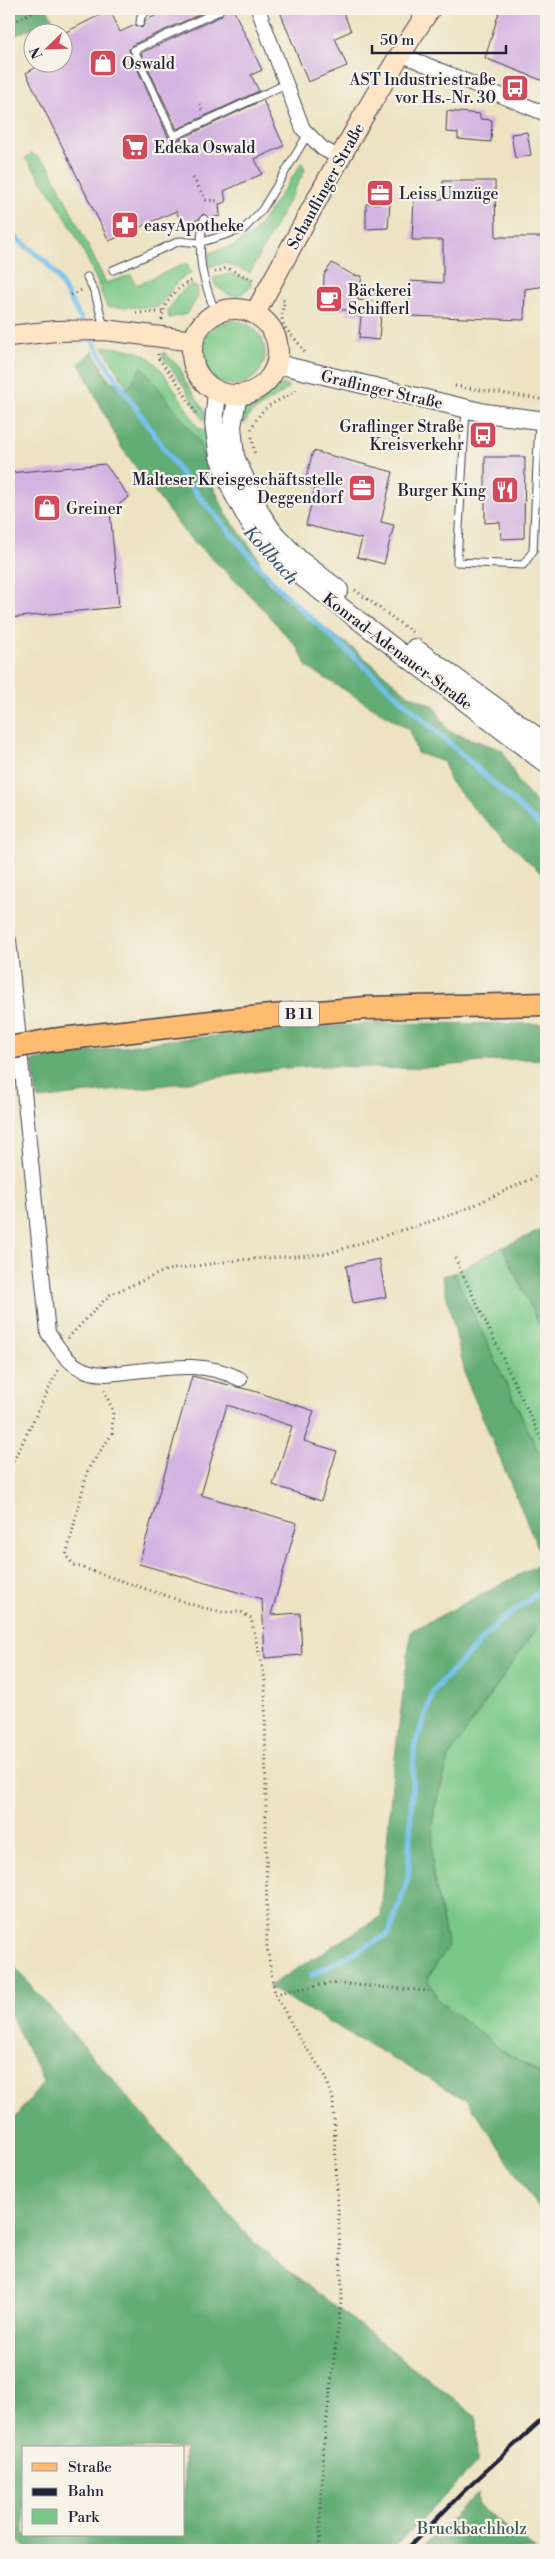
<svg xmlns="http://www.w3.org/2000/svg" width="555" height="2559" font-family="'Libre Bodoni',serif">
<rect width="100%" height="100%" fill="#f7f3e8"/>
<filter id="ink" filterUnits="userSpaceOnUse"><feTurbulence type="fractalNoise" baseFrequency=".02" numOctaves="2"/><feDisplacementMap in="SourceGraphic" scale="10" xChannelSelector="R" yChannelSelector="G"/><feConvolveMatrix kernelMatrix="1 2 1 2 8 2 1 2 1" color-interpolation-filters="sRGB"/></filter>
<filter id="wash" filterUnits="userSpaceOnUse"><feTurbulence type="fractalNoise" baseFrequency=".0096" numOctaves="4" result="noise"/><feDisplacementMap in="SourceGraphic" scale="20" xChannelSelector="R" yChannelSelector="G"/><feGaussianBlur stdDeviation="1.12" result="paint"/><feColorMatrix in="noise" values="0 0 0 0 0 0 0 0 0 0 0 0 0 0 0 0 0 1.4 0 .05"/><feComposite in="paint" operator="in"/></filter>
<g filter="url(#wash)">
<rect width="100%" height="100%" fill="#ede3c3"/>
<!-- green -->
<path fill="#79c888" stroke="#4e7562" d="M32,153L49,166L106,283L131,275L136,285L187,263L191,273L180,279L158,307H107C88,255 61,202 25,158Z
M302,163L305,170L250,273L225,263L209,267V253L233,246L254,233Z
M230,274L250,280L251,286L239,296L230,295L216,287L213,278Z
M189,285L197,287L198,297L187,314L169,318L168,310L178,295Z
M201 353a32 32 0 1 1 64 0a32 32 0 1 1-64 0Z
M103,347C116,347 133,349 145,355C161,362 188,412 198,428L205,430L216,476L212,484L198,440L142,367L128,389Z
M164,352L180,368L184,380L205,411L206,419L203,420L184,386L162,356Z
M283,384L289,388L250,414L244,424L239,422L246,407Z
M503,1247L546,1339V1468L454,1273Z
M546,1613V2077L497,2047L437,1999L428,1977L448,1947L432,1869L434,1810L450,1755Z"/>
<!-- forest -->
<path fill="#62ac74" stroke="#426758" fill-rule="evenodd" d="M9,9H48L52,19L9,38Z
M93,351L109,380L128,389L142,366L198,440L212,484L227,515L257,556L266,581L296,609L354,649L409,695L434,706L448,731L502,750L518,782L546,814V878L474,809L449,780L444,762L417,753L410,730L307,667L298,648L246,591L184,532L121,447L79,363Z
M375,1023L546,1024V1060C503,1056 458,1067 414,1068C383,1070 351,1065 320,1066C268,1067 217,1079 166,1085C123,1091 80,1092 38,1100L32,1061L169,1040Z
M546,1228V1339L503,1247Z
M454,1273L546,1468V1613L450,1755L434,1810L432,1869L448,1947L428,1977L437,1999L497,2047L546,2077V2219L468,2101L268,1987L381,1916L393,1772L411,1631L544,1562L467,1381L442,1276Z
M9,1960L255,2244L476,2416L477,2463L392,2550H28L9,2532V2126L44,2082L9,2012ZM24,2448H184V2535H24Z
M478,2493V2506L536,2550H419Z"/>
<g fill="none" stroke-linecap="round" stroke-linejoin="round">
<!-- stream -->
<path stroke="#72bfec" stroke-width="5.5" d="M9,232L46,262L57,276L85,326
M89,334L109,369L187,482L278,588L546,831
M312,1975L389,1934L408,1878L414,1749L434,1690L496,1625L546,1587"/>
</g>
<g id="blocks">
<!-- building -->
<path fill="#d3b3e1" d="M171,9H211L132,45L129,50L169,139L176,141L263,100L284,146L255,159L262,174L224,191L226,202L219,204L220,216L209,218L203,214L198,220L182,224L176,211L109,241L26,73L46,62H62V34L110,10L120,32L135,25L142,28L146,20Z
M224,9H233L262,70L251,75L259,91L177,129L141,53L221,16Z
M279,9H342L351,31L335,38L347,66L308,82Z
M500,9H546V82L485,58Z
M447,111L480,114V119L492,120L491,142L458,139V133L446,132Z
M527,132L531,155L515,158L511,134Z
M443,181H495L496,237H546V286L525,289L524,320L409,316L410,281L443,283V240H412L414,199H443Z
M390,203L388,228L366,229V204Z
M332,263L353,275L362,276L358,300L382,302L379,340L359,338L361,315L347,314V310L323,309L324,275Z
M313,451L393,472L381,522L394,525L384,564L357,557L362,539L306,525L316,485L305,482Z
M485,457H525L524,538L501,539L500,522L485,523Z
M105,464L129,497L110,511L119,607L9,618V473Z
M379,1259L386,1297L353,1303L346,1266Z
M192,1376L254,1391L314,1411L304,1441L337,1451L321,1501L273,1485L292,1426L227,1405L201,1495L297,1523L271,1615L300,1613L302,1655L265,1658L262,1599L139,1564Z"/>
</g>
</g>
<g filter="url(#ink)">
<use href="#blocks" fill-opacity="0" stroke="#403f4f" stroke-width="1"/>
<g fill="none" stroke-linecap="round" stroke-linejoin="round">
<!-- service casing -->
<g stroke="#403f4f" stroke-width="9">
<path id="service" d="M219,11L134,50L174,136L286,84
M140,23L141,16L149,9
M204,219C196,259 202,277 216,314
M113,270L180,241L199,243L244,229L262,210L308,134
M87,277L95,293L104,327
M466,409L457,562L523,565L533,551L539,421"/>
</g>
<!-- minor casing -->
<g stroke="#403f4f" stroke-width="16">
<path id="minor" d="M258,9L303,129L323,149L339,157
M400,54L546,114
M9,940L48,1333C58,1347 66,1362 82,1369C97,1376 111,1374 127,1372C167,1368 203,1360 240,1379"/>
</g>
<!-- tertiary casing -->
<g stroke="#403f4f" stroke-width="20">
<path id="tertiary" d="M277,364L485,413L546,421
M217,391L214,424L219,457L233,493L253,529L285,564L546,764
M238,395L232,426L235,457L261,514L274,533L300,560L339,590
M415,648L546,743"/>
</g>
<!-- secondary casing -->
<g stroke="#403f4f" stroke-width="22">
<path id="secondary" d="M192 352a43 43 0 1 1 86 0a43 43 0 1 1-86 0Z
M255,313C312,211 364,106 430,9
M9,336L56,331L105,330L194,341"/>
</g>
<!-- primary casing -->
<g stroke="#403f4f" stroke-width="25">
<path id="primary" d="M52,1040L238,1019L366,1008L546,1004"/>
</g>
<!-- path -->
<path stroke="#403f4f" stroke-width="3" stroke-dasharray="1 4" stroke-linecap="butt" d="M9,25L37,9
M200,104L202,111
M193,178L206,200L220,201
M215,272L227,268L253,280
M71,295L82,290
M283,300L285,301C274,332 296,332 305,354
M136,313L162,312
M162,320C163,302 177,287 193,280
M158,354V358L180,386L197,416
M455,386L546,400
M251,429C255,422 259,414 265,409C274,400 292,397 297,387
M252,437L255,456
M355,590L412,632
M455,1258L546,1449
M68,1338L109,1295L167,1270L239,1260L326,1254L457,1213L546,1172
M104,1390L113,1411L112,1434L88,1469L66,1556L74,1565L200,1607L222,1612H241L251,1618L265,1679L267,1948L275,1994L300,2039L325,2075L333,2100L342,2293L324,2443L319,2550
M9,1470L58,1370
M275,1994L330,1983L429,1991"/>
<!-- service -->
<use href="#service" stroke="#fff" stroke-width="7"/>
<!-- minor -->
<use href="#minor" stroke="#fff" stroke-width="14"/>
<!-- tertiary -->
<use href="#tertiary" stroke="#fff" stroke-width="18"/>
<!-- secondary -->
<use href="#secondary" stroke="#ffe4c6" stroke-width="20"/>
<!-- primary -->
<use href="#primary" stroke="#febc70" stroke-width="22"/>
<!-- rail -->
<path stroke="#22223b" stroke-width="4" d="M406,2550L463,2492L546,2416"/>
<!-- primary-bridge casing -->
<g stroke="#403f4f" stroke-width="25" stroke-linecap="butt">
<path id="primary-bridge" d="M9,1048L52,1040"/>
</g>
<!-- primary-bridge -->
<use href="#primary-bridge" stroke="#febc70" stroke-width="22"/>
</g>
</g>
<!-- icons -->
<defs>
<g id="shop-square" transform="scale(1.4375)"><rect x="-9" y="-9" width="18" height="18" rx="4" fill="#d1495b" stroke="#f7f3e8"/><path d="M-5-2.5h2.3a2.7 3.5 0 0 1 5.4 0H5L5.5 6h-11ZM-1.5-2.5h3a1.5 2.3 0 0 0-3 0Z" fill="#fff"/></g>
<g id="bus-square" transform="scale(1.4375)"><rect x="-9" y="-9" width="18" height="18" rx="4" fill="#d1495b" stroke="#f7f3e8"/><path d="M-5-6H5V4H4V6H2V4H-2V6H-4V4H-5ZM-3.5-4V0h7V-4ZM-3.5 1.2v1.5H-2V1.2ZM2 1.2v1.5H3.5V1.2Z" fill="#fff"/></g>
<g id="supermarket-square" transform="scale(1.4375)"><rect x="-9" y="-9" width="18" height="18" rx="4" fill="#d1495b" stroke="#f7f3e8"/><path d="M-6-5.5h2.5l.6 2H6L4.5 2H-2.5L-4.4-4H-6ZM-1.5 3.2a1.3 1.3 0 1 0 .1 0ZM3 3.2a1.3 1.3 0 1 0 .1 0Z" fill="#fff"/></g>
<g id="office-square" transform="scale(1.4375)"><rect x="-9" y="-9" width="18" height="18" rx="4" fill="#d1495b" stroke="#f7f3e8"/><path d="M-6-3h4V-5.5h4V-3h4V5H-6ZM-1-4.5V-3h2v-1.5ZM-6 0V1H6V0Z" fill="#fff"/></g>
<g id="pharmacy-square" transform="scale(1.4375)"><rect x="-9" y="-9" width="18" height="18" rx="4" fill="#d1495b" stroke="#f7f3e8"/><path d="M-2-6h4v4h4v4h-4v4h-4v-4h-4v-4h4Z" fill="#fff"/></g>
<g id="cafe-square" transform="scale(1.4375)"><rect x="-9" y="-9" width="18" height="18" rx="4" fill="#d1495b" stroke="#f7f3e8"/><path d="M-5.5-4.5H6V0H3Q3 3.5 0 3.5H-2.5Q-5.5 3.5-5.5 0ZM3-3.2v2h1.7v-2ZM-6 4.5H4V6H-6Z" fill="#fff"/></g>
<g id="restaurant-square" transform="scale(1.4375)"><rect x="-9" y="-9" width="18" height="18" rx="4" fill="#d1495b" stroke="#f7f3e8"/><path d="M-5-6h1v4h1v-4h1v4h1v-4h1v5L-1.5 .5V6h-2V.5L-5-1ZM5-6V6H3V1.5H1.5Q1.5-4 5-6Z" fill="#fff"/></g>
</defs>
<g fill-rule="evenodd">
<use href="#shop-square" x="103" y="63"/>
<use href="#bus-square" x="515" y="88"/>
<use href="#supermarket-square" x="135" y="147"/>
<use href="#office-square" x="380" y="193"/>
<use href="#pharmacy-square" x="125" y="225"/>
<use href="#cafe-square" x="329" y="299"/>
<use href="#bus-square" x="483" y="435"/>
<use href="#office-square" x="362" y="488"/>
<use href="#restaurant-square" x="505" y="490"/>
<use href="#shop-square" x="47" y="508"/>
</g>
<g text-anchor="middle" stroke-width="4.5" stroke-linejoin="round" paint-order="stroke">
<!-- shield labels -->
<rect fill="#f7f3e8" stroke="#62616f" stroke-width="1" x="279" y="1001.5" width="40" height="25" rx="4"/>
<g font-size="15" font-weight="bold" fill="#22223b">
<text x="299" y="1019">B 11</text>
</g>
<!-- poi labels -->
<g font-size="16" fill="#22223b" stroke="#f7f3e8" text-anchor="start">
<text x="122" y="69">Oswald</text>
<text x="496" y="85" text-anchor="end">AST Industriestraße<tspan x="496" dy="18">vor Hs.-Nr. 30</tspan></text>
<text x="154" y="153">Edeka Oswald</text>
<text x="399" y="199">Leiss Umzüge</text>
<text x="144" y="231">easyApotheke</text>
<text x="348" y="296">Bäckerei<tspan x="348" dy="18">Schifferl</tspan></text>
<text x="464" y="432" text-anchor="end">Graflinger Straße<tspan x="464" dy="18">Kreisverkehr</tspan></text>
<text x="343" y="485" text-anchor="end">Malteser Kreisgeschäftsstelle<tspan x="343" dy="18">Deggendorf</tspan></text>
<text x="486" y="496" text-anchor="end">Burger King</text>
<text x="66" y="514">Greiner</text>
</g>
<!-- street labels -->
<g font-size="16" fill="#22223b" stroke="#f7f3e8">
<text transform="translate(325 186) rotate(-61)" y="6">Schauflinger Straße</text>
<text transform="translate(382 389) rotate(13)" y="6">Graflinger Straße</text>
<text transform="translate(398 651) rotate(37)" y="6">Konrad-Adenauer-Straße</text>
</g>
<!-- park labels -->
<g font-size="16" fill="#405c56" stroke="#f7f3e8">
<text x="472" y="2534">Bruckbachholz</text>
</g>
<!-- water labels -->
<g font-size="18" font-style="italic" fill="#3e5979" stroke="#f7f3e8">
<text transform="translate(271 555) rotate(48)" y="6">Kollbach</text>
</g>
</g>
<!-- margin -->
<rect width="555" height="2559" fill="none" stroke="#f7f3e8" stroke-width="30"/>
<!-- legend -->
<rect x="22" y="2446" width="162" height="90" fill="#f7f3e8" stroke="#a29fa3"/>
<rect x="32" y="2463" width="25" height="8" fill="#febc70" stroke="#a29fa3"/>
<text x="68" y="2472" font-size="15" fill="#22223b">Straße</text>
<rect x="32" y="2488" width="25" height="8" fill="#22223b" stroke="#a29fa3"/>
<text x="68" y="2496" font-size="15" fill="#22223b">Bahn</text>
<rect x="32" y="2509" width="25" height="15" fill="#79c888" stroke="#a29fa3"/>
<text x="68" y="2522" font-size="15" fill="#22223b">Park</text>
<!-- north arrow -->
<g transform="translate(48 48) rotate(247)"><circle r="24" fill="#f7f3e8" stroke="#a29fa3"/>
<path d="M0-4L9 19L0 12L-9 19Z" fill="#d1495b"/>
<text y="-8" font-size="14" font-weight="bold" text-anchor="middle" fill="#22223b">N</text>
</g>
<!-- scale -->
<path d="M372 45v8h134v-8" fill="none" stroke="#22223b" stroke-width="2.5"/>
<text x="380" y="45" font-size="15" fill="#22223b" stroke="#f7f3e8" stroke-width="4" paint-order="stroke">50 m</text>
</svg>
